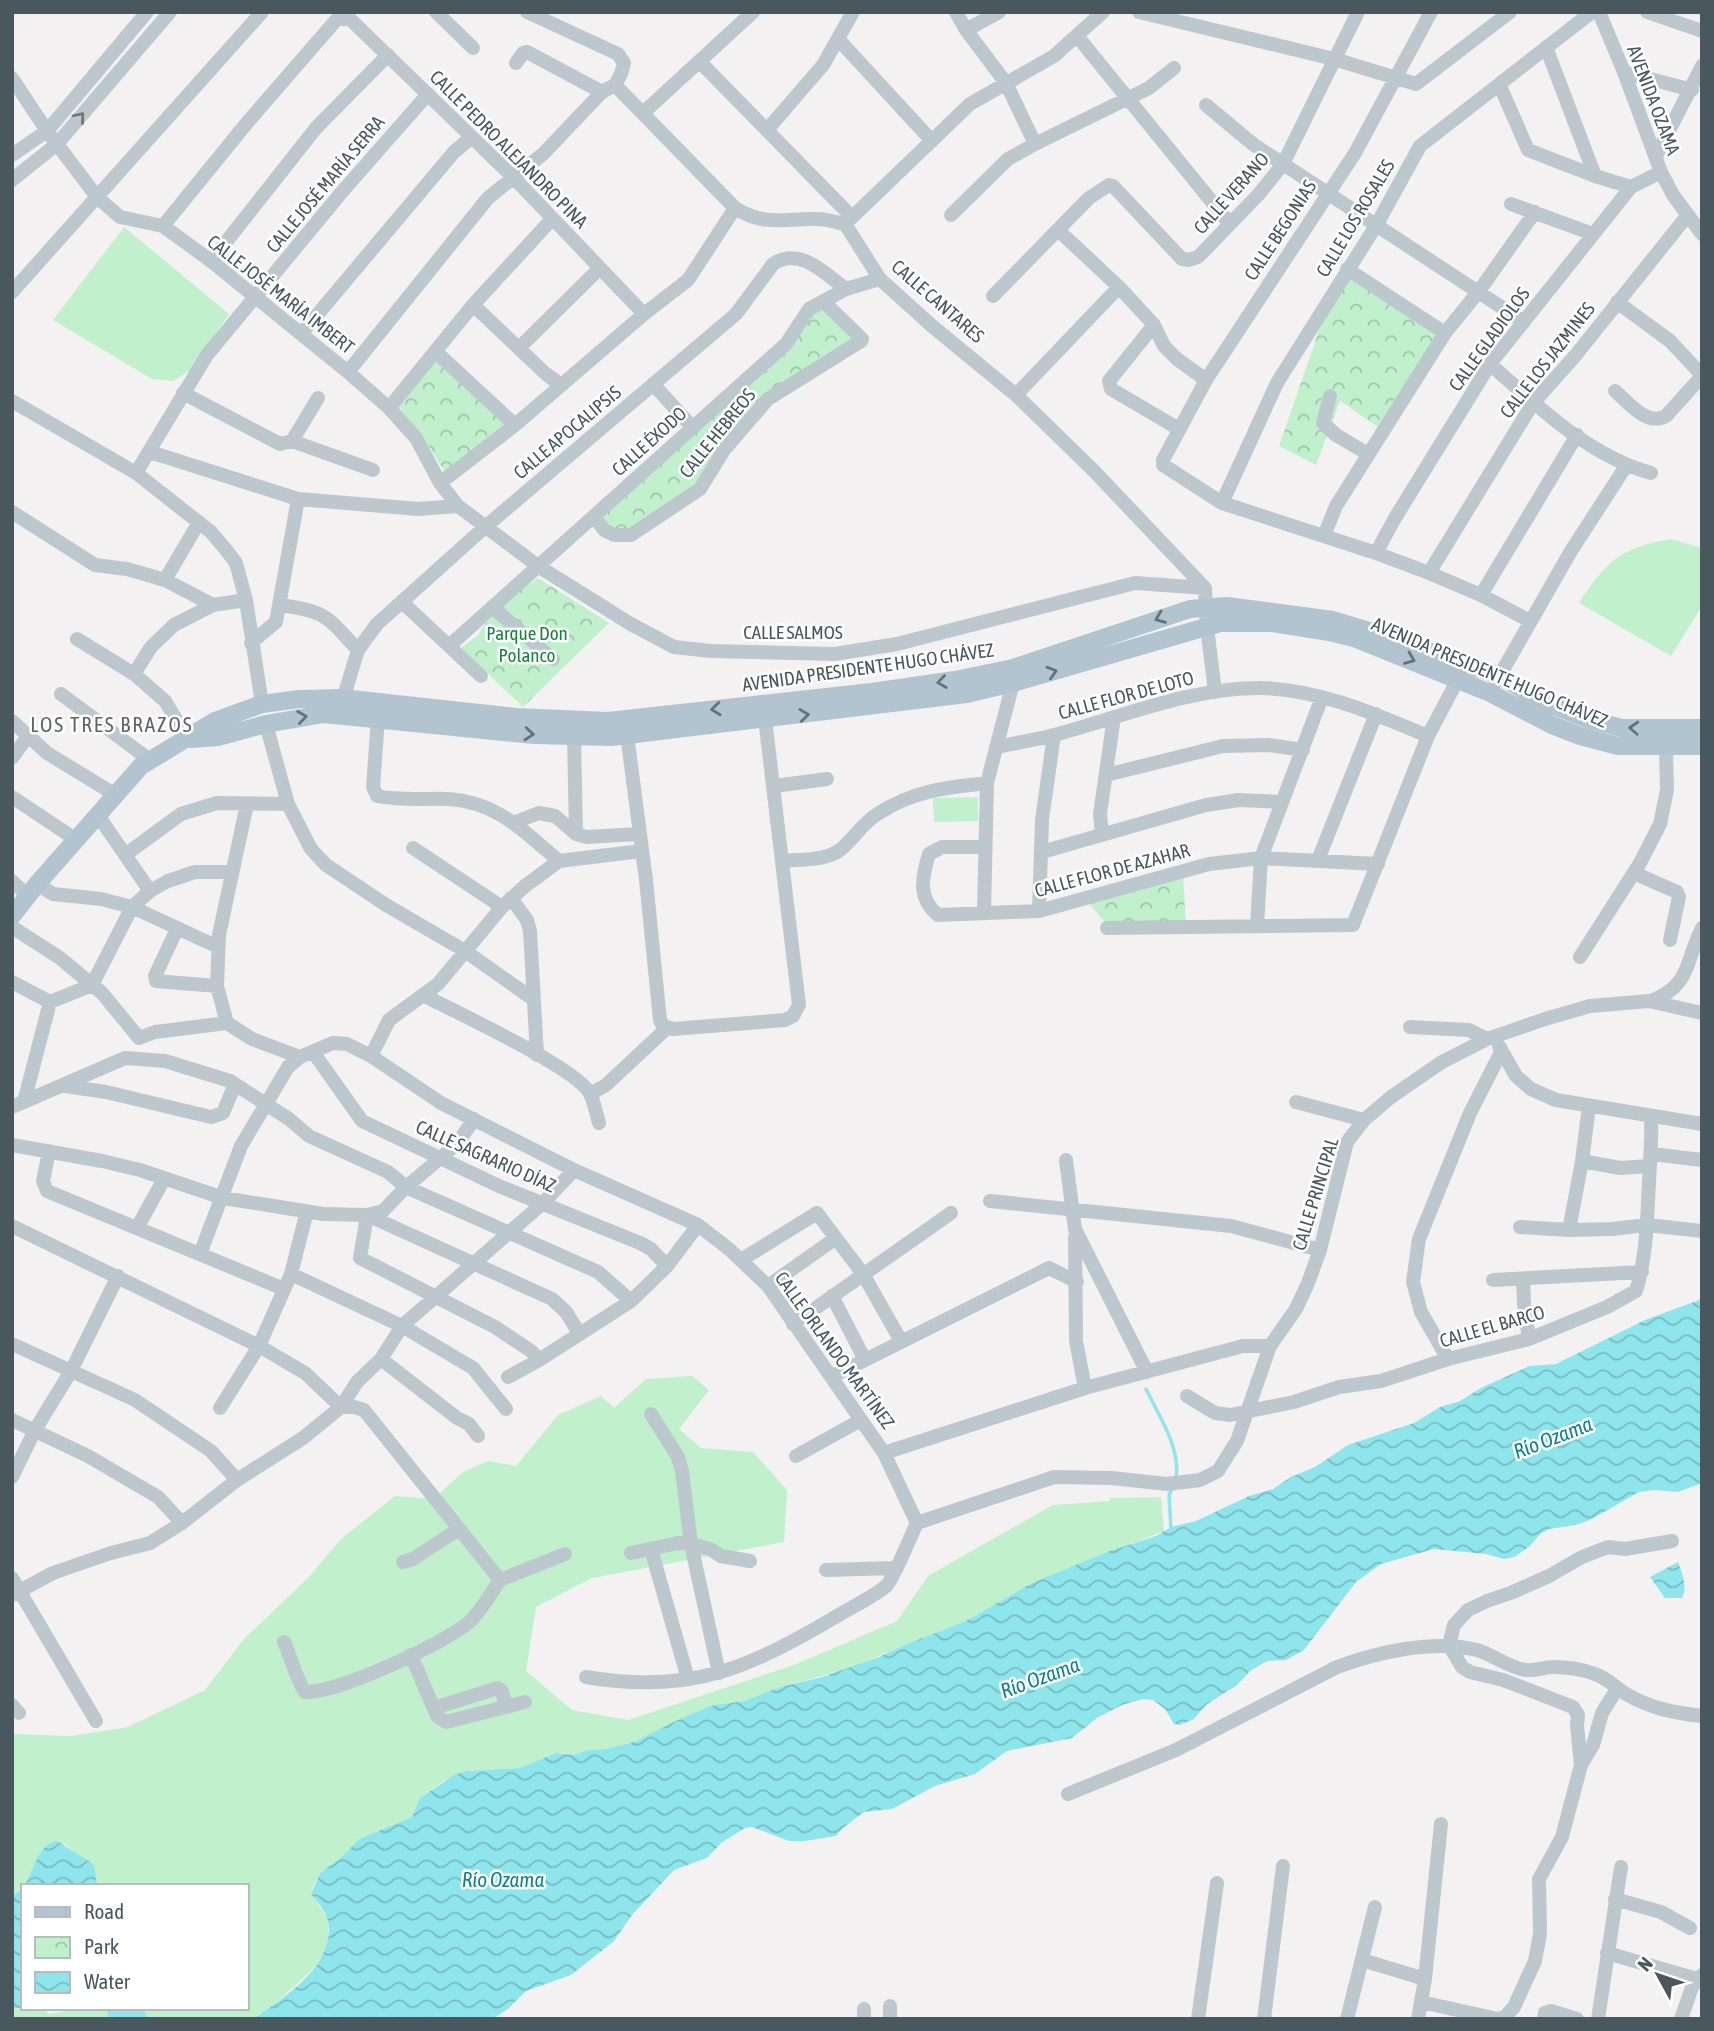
<svg xmlns="http://www.w3.org/2000/svg" width="1714" height="2031" font-family="'Asap Condensed',sans-serif">
<defs>
<pattern id="park-crowns" width="20" height="18" patternUnits="userSpaceOnUse" patternTransform="scale(1.75)"><rect width="20" height="18" fill="#c1f0cd"/><path d="M2 6a3 3 0 1 1 6 0M12 15a3 3 0 1 1 6 0" fill="none" stroke="#9fc5aa"/></pattern>
<pattern id="water-waves" width="16" height="10" patternUnits="userSpaceOnUse" patternTransform="scale(1.75)"><rect width="16" height="10" fill="#8fe5ec"/><path d="M0 5q4-4 8 0t8 0" fill="none" stroke="#77bcc2"/></pattern>
</defs>
<rect width="100%" height="100%" fill="#f4f1f2"/>
<!-- green -->
<path fill="#c1f0cd" d="M124,227L229,314L191,370L173,381L152,379L53,320Z
M1671,539L1702,548V606L1671,656L1579,603C1606,561 1622,547 1671,539Z
M978,797V821L934,822L933,798Z
M692,1376L709,1390L679,1429L701,1448L753,1452L787,1490L784,1542L592,1578L536,1607L526,1671L572,1710L628,1720L794,1665L897,1621L928,1576L975,1549L1053,1505L1110,1501V1498L1161,1497L1164,1531L1032,1583L966,1621L902,1646L851,1668L780,1687L744,1701L710,1707L634,1742L605,1749L588,1750L573,1755L556,1753L521,1768L467,1771L443,1781L420,1798L412,1817L359,1839L343,1856L320,1873L312,1888L314,1898L328,1919V1943L324,1955L309,1973L279,2000L253,2019H148L143,2008H247V1886H97L95,1869L65,1844L12,1896V1734L71,1736L128,1727L205,1690L244,1639L308,1578L341,1539L395,1496L433,1499L463,1472L488,1461L516,1466L558,1415L601,1396L614,1408L646,1379Z
M12,2008L43,2010L50,2014L80,2008H104L108,2013L107,2019H12Z"/>
<!-- park -->
<path fill="url(#park-crowns)" d="M1347,271L1442,333L1381,429L1340,401L1316,465L1279,446L1330,299Z
M823,304L861,339L766,397L698,487L630,533L615,532L596,516L786,347L810,311Z
M436,355L511,425L447,475L421,434L395,404Z
M538,578L609,623L523,707L461,648L478,635L484,625L523,588Z
M1183,873L1186,927L1108,926L1087,901Z"/>
<!-- water -->
<path fill="url(#water-waves)" d="M1702,1299V1483L1678,1492L1654,1490L1639,1492L1590,1520L1576,1525L1549,1529L1540,1534L1530,1546L1514,1557L1504,1559L1486,1554L1434,1549L1381,1564L1356,1582L1304,1650L1286,1660L1267,1661L1250,1671L1238,1684L1206,1705L1194,1719L1180,1725L1174,1724L1165,1709L1153,1700L1143,1699L1122,1705L1097,1718L1072,1738L1007,1751L975,1774L935,1786L892,1809L864,1812L843,1828L836,1836L805,1841H789L752,1827L745,1828L721,1843L707,1858L674,1870L632,1915L614,1941L571,1975L526,1991L509,2008L493,2019H253C284,1997 336,1966 328,1921C326,1911 317,1902 311,1894L320,1873L343,1856L359,1839L412,1817L420,1798L454,1775L467,1771L520,1768L556,1753L573,1755L588,1750L605,1749L634,1742L678,1720L710,1706L744,1701L780,1687L822,1677L879,1657L902,1646L966,1621L1032,1583L1110,1551L1156,1536L1171,1527L1196,1521L1249,1496L1273,1489L1291,1477L1315,1467L1348,1445L1414,1423L1440,1407L1460,1401L1481,1388L1529,1366L1556,1364L1645,1320Z
M1678,1562C1682,1573 1688,1587 1682,1598H1665L1650,1577Z
M57,1841L92,1863L95,1869L97,1886H24C35,1871 36,1845 57,1841Z
M23,1887V2008H12V1896Z
M104,2008H143L148,2019H107L108,2013Z"/>
<g fill="none" stroke-linecap="round" stroke-linejoin="round">
<!-- stream -->
<path stroke="#8fe5ec" stroke-width="3.5" d="M1146,1389C1159,1416 1181,1448 1176,1478
M1171,1529L1169,1495L1172,1489"/>
<!-- minor -->
<path stroke="#bdc8ce" stroke-width="14" d="M436,12L473,48
M527,12L618,54L624,63L621,74L615,85
M956,12L966,30L1006,83L1035,144
M1139,12L1334,59L1416,84L1510,12
M1431,12L1355,153L1206,380L1163,460V465L1222,503L1376,553L1429,573L1481,595L1530,621
M1599,12L1624,72L1661,172L1673,195L1702,234
M1647,12L1702,31
M966,30L999,12
M1077,36L1230,224
M838,39L932,141
M1546,47L1595,176
M700,62L852,217
M516,63L523,53L527,52L602,92
M1624,72L1692,90
M12,78L47,131L97,197L120,217L163,226L211,261L348,372L389,408L416,438L440,483L458,506L538,566L629,623L674,647L711,651L835,654L897,644L1135,583L1205,588
M615,85L735,208C765,227 785,218 817,219C826,219 836,222 845,224L880,279L932,326L1016,395L1093,470L1205,588L1207,627L1215,692
M1500,86L1528,150L1595,176L1631,187
M1206,105L1254,145L1524,322
M643,113L753,12
M767,130L823,65L853,12
M12,155L47,131L147,12
M1656,156L1702,66
M12,180L57,144L170,12
M1511,204L1593,234
M951,215L1008,159L1035,144L1149,88L1174,68
M845,224L970,104L1054,56L1103,12
M163,226L246,124L337,19H350L514,178L644,314
M1058,230L1119,287L1154,325L1164,346L1177,359L1206,380
M211,261L316,128L388,55
M1347,269L1445,333
M12,292L262,12
M993,296L1089,198L1109,185L1113,186L1182,259L1188,260L1198,257L1259,194L1283,164L1358,12
M1617,302L1670,341L1702,375
M473,305L546,374L561,385
M1154,325L1109,381L1111,389L1179,429
M301,334L454,152L472,137
M519,348L600,268
M435,351L515,425
M1490,364C1537,406 1589,456 1651,473
M348,372L488,198L543,154L602,92L615,85
M653,384L693,428
M1615,391C1629,403 1647,427 1666,416L1702,376
M183,393L280,444L292,441L373,470
M1016,395L1119,287
M1330,396L1323,423L1336,435L1368,454
M12,401L136,473L211,532L227,551L236,563L246,600L262,704
M389,408L473,305L552,219
M292,441L318,398
M150,452L298,499L418,509L458,506
M136,473L207,355L341,193L428,94
M440,483L515,425L644,314L688,280L735,208
M1222,503L1277,383L1377,224L1420,146L1592,12
M12,512L95,565L127,569L165,580L213,605
M594,516L604,530L614,535H631L700,489L724,450L768,399L861,341L862,339L823,301
M1324,536L1336,506L1445,333L1479,291L1535,212
M1376,553L1395,518L1490,364L1631,187L1661,172
M1429,573L1533,403L1575,356L1687,216
M165,580L199,522
M1481,595L1577,435
M402,602L481,676
M280,605C327,611 327,617 358,650
M492,607L553,659
M77,639L134,674L165,701L188,739
M251,643L276,622L298,499
M449,646L786,344L809,309L846,289L880,279
M134,674L151,647L174,625L213,605L246,600
M1496,682L1571,551L1626,466
M61,694L150,760
M341,706L358,650L377,624L485,527L736,314L773,264C800,246 825,274 846,289
M378,719L373,787L377,796C401,801 425,798 448,799C498,802 523,831 559,861
M12,721L47,753L114,794
M266,724L288,804L311,849L326,865L386,905L465,951L533,999
M626,727L646,880L660,1020L663,1026L673,1029L785,1020L793,1016L799,1005L764,710
M574,736L576,834
M996,747C1015,743 1035,740 1054,735C1122,717 1188,688 1260,688C1319,689 1375,714 1428,736
M12,758L28,736
M1106,775L1223,746L1269,745L1303,750
M774,786L827,779
M12,797L75,839
M247,804L219,935L217,986L227,1023L252,1039L300,1057
M97,814L150,891
M513,823L539,813L555,816L576,834L587,837L639,834
M1102,834L1100,814L1114,717
M985,847H942L929,854C922,877 917,898 938,915L1039,911L1209,864L1261,858L1378,864
M413,848L502,907
M1042,852L1206,805L1239,800L1282,802
M125,855L181,814L217,803L288,804
M1318,860L1376,714
M783,861C801,859 825,861 840,850C854,839 863,822 879,813C913,791 948,787 987,783
M1634,873L1677,892L1679,897L1670,940
M12,881L28,896
M37,884L53,894L101,899L132,907L218,947
M511,898L527,920L530,931L537,1055
M1039,911L1042,820L1054,735
M984,913L987,783L1013,683V673
M1257,926L1261,858L1322,697
M12,927L60,958L102,993L139,1038L155,1032L227,1023
M1107,928L1353,925L1428,736L1458,679
M177,929L155,976L156,981L217,986
M1580,957L1640,863L1660,824L1667,790L1666,747
M12,982L50,1002
M423,995C455,1012 573,1066 589,1092C594,1100 596,1113 599,1123
M1651,1001C1692,985 1685,961 1702,928
M1410,1027L1469,1030L1487,1039
M1499,1046L1516,1076L1531,1089L1556,1100L1702,1124
M313,1052L362,1121L499,1186L640,1243L651,1249L667,1266
M371,1056L441,1103L574,1170L698,1225L729,1249L768,1286L884,1453L917,1523L1054,1477L1111,1478L1167,1484L1200,1480L1218,1471L1237,1441L1270,1346L1296,1309L1308,1283L1320,1250L1347,1142L1364,1120L1391,1097L1442,1062L1487,1039L1545,1019L1590,1006L1649,1001L1702,1013
M65,1086L106,1092L211,1117L223,1113L235,1084
M590,1094L606,1085L667,1028
M24,1102L50,1002L92,985L132,907L150,891L168,881L195,872H232
M1296,1102L1364,1120
M12,1107L125,1058L165,1061L230,1081L289,1119L309,1136L388,1172L406,1187L598,1272L631,1301
M474,1119L457,1144L406,1187L383,1211L367,1215L360,1258L495,1327L531,1351L539,1360
M12,1145L102,1161L140,1170L223,1198L323,1214L367,1215L552,1299L566,1312L579,1333
M49,1151L43,1181L47,1191L284,1289
M1652,1154L1702,1160
M1066,1160L1075,1229L1147,1372
M1582,1161L1620,1168L1649,1166
M990,1201L1231,1226L1320,1250
M12,1226L259,1346L305,1373L341,1407
M1520,1227L1569,1230L1612,1229L1647,1225L1702,1231
M137,1228L164,1179
M1569,1230L1582,1161L1589,1106
M1075,1237L1076,1341L1085,1388
M200,1254L241,1146L288,1067L300,1057L333,1043L347,1044L371,1056L389,1020L438,984L502,907L525,886L559,861L641,851
M741,1260L817,1213L863,1274L901,1341
M291,1274L402,1326L473,1368L506,1409
M1523,1279L1524,1304L1529,1339
M1493,1280L1642,1272
M768,1286L836,1238
M832,1296L865,1360
M793,1324L951,1213
M12,1344L135,1400L211,1451L237,1480
M381,1359L457,1418L469,1424L478,1436
M1448,1359L1421,1312L1413,1282L1419,1239L1470,1113L1501,1052
M508,1377L539,1360L631,1301L667,1266L698,1225
M831,1377L1049,1268L1077,1282
M1187,1396L1215,1413L1230,1415L1294,1402L1339,1387L1381,1381L1448,1359L1529,1339L1607,1307L1636,1291C1647,1256 1647,1218 1649,1182C1650,1160 1652,1139 1651,1116
M341,1407H354L364,1410L500,1580L565,1554
M220,1408L259,1346L291,1274L307,1211
M651,1414L678,1457L682,1471L691,1544L710,1549L721,1556L750,1561
M12,1420L88,1456L158,1497L182,1523
M884,1453L1085,1388L1243,1346H1270
M796,1456L861,1420
M12,1477L35,1430L71,1371L118,1276
M651,1549L688,1679
M631,1553L678,1543L691,1544L719,1673
M403,1562L413,1559L459,1529
M826,1570L895,1568
M12,1578L96,1721
M12,1595L53,1573L111,1553L150,1543L182,1523L237,1480L303,1438L341,1407L357,1382L381,1359L402,1326L543,1203L574,1170
M284,1642C290,1655 298,1683 305,1692C336,1694 443,1644 468,1623C481,1612 490,1594 500,1580
M411,1655L437,1716L446,1722L525,1702
M586,1677C690,1695 749,1668 837,1616C848,1609 879,1594 887,1585C895,1576 910,1537 917,1523
M12,1705L19,1713
M434,1708L498,1688L502,1691L506,1707
M1581,1765L1593,1745L1602,1713L1617,1689
M1068,1794L1176,1750L1337,1667C1378,1652 1434,1639 1477,1650C1494,1655 1509,1668 1526,1670C1536,1671 1544,1667 1553,1667C1566,1667 1582,1669 1595,1674C1607,1678 1615,1687 1626,1694C1650,1708 1674,1713 1702,1716
M1615,1899L1661,1912L1690,1928
M1607,1953L1697,1979
M1362,1960L1425,1979
M1421,2002L1498,2019
M864,2019V2009
M890,2019V2006
M1198,2019L1217,1883
M1264,2019L1283,1866
M1347,2019L1375,1907
M1418,2019L1425,1979L1441,1824
M1500,2019L1506,2016L1514,2007L1535,1961L1540,1934L1539,1879L1562,1837L1581,1765L1577,1725L1578,1715L1573,1707L1503,1680L1470,1672L1462,1667L1449,1645L1454,1625L1468,1610L1487,1601L1513,1592L1549,1576L1582,1557L1608,1547L1625,1549L1672,1541
M1544,2019L1545,2013L1551,2011L1577,2019
M1598,2019L1621,1867
M1681,2019L1692,1987L1702,1975"/>
<!-- major -->
<path stroke="#b2c4d0" stroke-width="18" d="M191,739L218,737L266,724L324,714L534,735L611,737L967,694L1013,683L1220,623H1273L1329,632L1354,638L1490,693L1552,725L1580,736L1618,746H1702
M12,916L37,884L141,766L215,721L262,704L299,699L342,698L516,717L608,721L872,692L955,680L1013,668L1190,609L1227,606L1333,620L1376,633L1500,676L1544,702L1587,719L1622,728H1702"/>
</g>
<!-- one-way arrows -->
<defs><path id="oneway-chevron" d="M-2-3.5L2.5 0L-2 3.5" fill="none" stroke-width="1.6" stroke-linecap="round" stroke-linejoin="round" transform="scale(1.75)"/></defs>
<use stroke="#6c7980" href="#oneway-chevron" transform="translate(80 117) rotate(-50)"/>
<g stroke="#63727b">
<use href="#oneway-chevron" transform="translate(1160 618) rotate(159)"/>
<use href="#oneway-chevron" transform="translate(1410 659) rotate(22)"/>
<use href="#oneway-chevron" transform="translate(1052 672) rotate(-17)"/>
<use href="#oneway-chevron" transform="translate(942 682) rotate(172)"/>
<use href="#oneway-chevron" transform="translate(716 709) rotate(174)"/>
<use href="#oneway-chevron" transform="translate(804 715) rotate(-7)"/>
<use href="#oneway-chevron" transform="translate(302 717) rotate(-8)"/>
<use href="#oneway-chevron" transform="translate(1634 728) rotate(-177)"/>
<use href="#oneway-chevron" transform="translate(529 734) rotate(5)"/>
</g>
<g text-anchor="middle" stroke-width="5" stroke-linejoin="round" paint-order="stroke">
<!-- street labels -->
<g font-size="19" fill="#49575f" stroke="#fff">
<text transform="translate(1654 100) rotate(69)" y="7">AVENIDA OZAMA</text>
<text transform="translate(509 149) rotate(45)" y="7">CALLE PEDRO ALEJANDRO PINA</text>
<text transform="translate(325 184) rotate(-50)" y="7">CALLE JOSÉ MARÍA SERRA</text>
<text transform="translate(1231 193) rotate(-48)" y="7">CALLE VERANO</text>
<text transform="translate(1355 218) rotate(-59)" y="7">CALLE LOS ROSALES</text>
<text transform="translate(1280 230) rotate(-57)" y="7">CALLE BEGONIAS</text>
<text transform="translate(281 294) rotate(38)" y="7">CALLE JOSÉ MARÍA IMBERT</text>
<text transform="translate(938 301) rotate(41)" y="7">CALLE CANTARES</text>
<text transform="translate(1489 339) rotate(-54)" y="7">CALLE GLADIOLOS</text>
<text transform="translate(1547 360) rotate(-52)" y="7">CALLE LOS JAZMINES</text>
<text transform="translate(567 432) rotate(-40)" y="7">CALLE APOCALIPSIS</text>
<text transform="translate(717 433) rotate(-51)" y="7">CALLE HEBREOS</text>
<text transform="translate(649 441) rotate(-42)" y="7">CALLE ÉXODO</text>
<text x="793" y="639">CALLE SALMOS</text>
<text transform="translate(868 667) rotate(-8)" y="7">AVENIDA PRESIDENTE HUGO CHÁVEZ</text>
<text transform="translate(1490 672) rotate(23)" y="7">AVENIDA PRESIDENTE HUGO CHÁVEZ</text>
<text transform="translate(1126 695) rotate(-15)" y="7">CALLE FLOR DE LOTO</text>
<text transform="translate(1112 870) rotate(-15)" y="7">CALLE FLOR DE AZAHAR</text>
<text transform="translate(486 1156) rotate(24)" y="7">CALLE SAGRARIO DÍAZ</text>
<text transform="translate(1315 1194) rotate(-73)" y="7">CALLE PRINCIPAL</text>
<text transform="translate(1492 1326) rotate(-16)" y="7">CALLE EL BARCO</text>
<text transform="translate(835 1350) rotate(54)" y="7">CALLE ORLANDO MARTÍNEZ</text>
</g>
<!-- park labels -->
<g font-size="19" fill="#188240" stroke="#fff">
<text x="527" y="640">Parque Don<tspan x="527" dy="22">Polanco</tspan></text>
</g>
<!-- neighbourhood labels -->
<g font-size="21" letter-spacing="2" fill="#5e6366" stroke="#fff">
<text x="112" y="732">LOS TRES BRAZOS</text>
</g>
<!-- water labels -->
<g font-size="21" font-style="italic" fill="#0e838f" stroke="#fff">
<text transform="translate(1553 1438) rotate(-21)" y="7">Río Ozama</text>
<text transform="translate(1040 1678) rotate(-20)" y="7">Río Ozama</text>
<text x="503" y="1887">Río Ozama</text>
</g>
</g>
<!-- border -->
<rect width="1714" height="2031" fill="none" stroke="#49575f" stroke-width="28"/>
<!-- legend -->
<rect x="21" y="1884" width="228" height="126" fill="#ffffff" stroke="#b6bcbf" stroke-width="2"/>
<rect x="35" y="1907" width="35" height="10" fill="#b2c4d0" stroke="#b6bcbf" stroke-width="2"/>
<text x="84" y="1919" font-size="21" fill="#49575f">Road</text>
<rect x="35" y="1937" width="35" height="21" fill="url(#park-crowns)" stroke="#b6bcbf" stroke-width="2"/>
<text x="84" y="1954" font-size="21" fill="#49575f">Park</text>
<rect x="35" y="1972" width="35" height="21" fill="url(#water-waves)" stroke="#b6bcbf" stroke-width="2"/>
<text x="84" y="1989" font-size="21" fill="#49575f">Water</text>
<!-- north arrow -->
<g transform="translate(1658 1975) rotate(310)" stroke="#ffffff" stroke-width="5" paint-order="stroke">
<path d="M0-5L12 26L0 18L-12 26Z" fill="#49575f"/>
<text y="-10" font-size="19" font-weight="bold" text-anchor="middle" fill="#49575f">N</text>
</g>
</svg>
